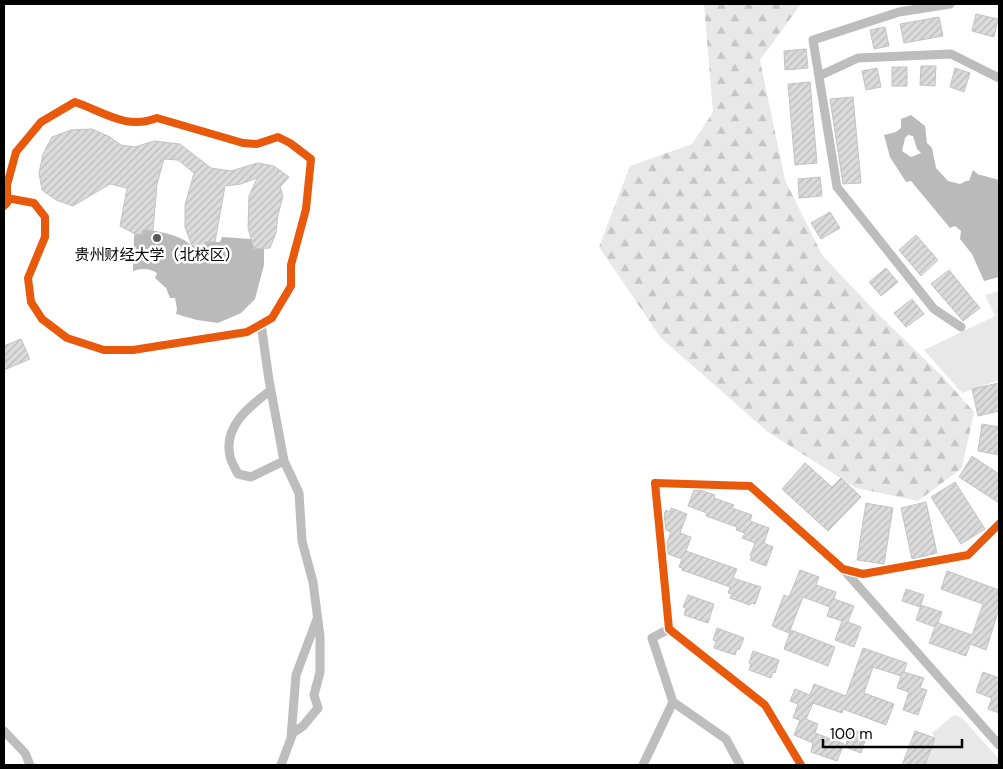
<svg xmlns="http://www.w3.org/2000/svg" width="1003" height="769" font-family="'DM Sans','Noto Sans SC',sans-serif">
<defs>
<pattern id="forest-firs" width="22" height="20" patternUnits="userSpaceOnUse" patternTransform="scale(1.25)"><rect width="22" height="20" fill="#e8e8e8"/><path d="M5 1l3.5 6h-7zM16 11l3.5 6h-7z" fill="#c5c5c5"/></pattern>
<pattern id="building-hatch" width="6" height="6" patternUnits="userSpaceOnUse" patternTransform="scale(1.25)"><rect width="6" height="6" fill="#dbdbdb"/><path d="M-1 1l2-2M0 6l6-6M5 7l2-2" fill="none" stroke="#bababa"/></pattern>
</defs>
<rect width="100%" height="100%" fill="#fff"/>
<!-- forest -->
<path fill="url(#forest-firs)" d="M702,4H801L760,60L785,180L822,255L876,312L944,378L974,412L962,468L918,501L856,488L768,432L661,338L599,247L630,166L692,144L713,112L704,5Z"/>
<!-- green -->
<path fill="#e8e8e8" d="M999,291V380L962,393L924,350L995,316L985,295Z
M954,715L962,718L999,759V765H925L935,738L932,733Z"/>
<!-- water -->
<path fill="#bababa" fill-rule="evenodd" d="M911,115L925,126L927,143L932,148L936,168L948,181L960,184L966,181H969L973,170L979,175H981L999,180V277L984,281L972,254L960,239L961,231L955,226L950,228L911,181L906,182L890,157L884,135L896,132L901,128V119ZM908,135L913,136L917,149L921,153L911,157L902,151L905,138Z
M143,230C157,230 183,236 192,246L204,247L205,242H220L222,237L251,239L254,249L264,248V265L255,299L241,313L218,323L197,320L176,314L177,309L175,298H170L166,288L155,278L157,273C149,268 142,268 133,271L134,237L135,234L143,235Z"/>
<!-- building -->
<path fill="url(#building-hatch)" stroke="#c3c3c3" d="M976,14L998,19L994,37L972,31Z
M939,17L943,36L904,43L900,24Z
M885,27L889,46L874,49L870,30Z
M806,49L808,68L785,70L784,51Z
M921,66H936L935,86L920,85Z
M892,67H907V86H892Z
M877,68L881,87L866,90L862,71Z
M955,68L970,73L964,92L950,87Z
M810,82L817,163L795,165L788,84Z
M853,97L861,183L843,184L830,99Z
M92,129L110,137L121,145L135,147L154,141L180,144L211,168L231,171L258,163L274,166L289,177L280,187L283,196L278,215L276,233L270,248L254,249L248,228L249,196L257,178L241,184L225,186L215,242H205L204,248L192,246L185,227V205L194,173L178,160L164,159L157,184L153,230H143V235L135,234L120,226L127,188L110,184L73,206L56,200L42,190L39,173L43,154L52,137L71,130Z
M820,177L822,196L799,198L798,179Z
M830,212L840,228L821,239L811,223Z
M916,235L938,260L921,276L899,250Z
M886,268L898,282L881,296L869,282Z
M949,270L980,308L963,321L931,284Z
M912,299L924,314L906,327L894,313Z
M21,339L30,359L4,370V346Z
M999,383V411L978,416L972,389Z
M982,424L999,427V455L978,451Z
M972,456L999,474V503L959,477Z
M805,463L832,487L841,478L861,497L828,531L782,489Z
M955,482L985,529L961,544L931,497Z
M694,490L703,491L715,495L714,498L734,505L732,508L752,515L750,521L769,528L764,543L773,547L766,566L750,560L752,557L750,556L755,543L742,538L745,533L736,530L737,527L706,516L707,513L688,506Z
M926,502L937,553L912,559L901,508Z
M866,503L893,508L884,564L857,560Z
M671,508L687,514L680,533L691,537L686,551L737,569L733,578L761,587L755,604L751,603L750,605L730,598L732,594L728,593L730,587L682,570V568L679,567L682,559L668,554L667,543L671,532L666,530L664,514L666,510L670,512Z
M800,570L819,577L816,585L836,592L834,599L854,606L848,622L861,627L854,647L835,640L842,621L827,616L830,607L803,597L789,633L772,626L784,595L789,597Z
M947,571L999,590V609L986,650L970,644L966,656L929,643L935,627L916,620L921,605L942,612L938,623L972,635L983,604L941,589Z
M906,589L924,595L920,607L902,601Z
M688,595L714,604L708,623L684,615L686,608L683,607Z
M717,628L744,638L739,650L737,649L735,655L714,648L716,641L713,640Z
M791,630L835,647L828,666L784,649Z
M863,648L907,663L904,672L924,678L920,688L927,690L918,715L903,710L909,692L897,688L901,676L873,667L864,693L894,704L886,725L843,709L842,713L813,703L806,719L818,724L815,733L844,744L837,761L811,752L813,743L794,735L800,720L793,718L798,704L790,701L795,689L810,695L814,684L846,696Z
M753,651L779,660L775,673L773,672L771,678L749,670L751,664L749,663Z
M983,672L999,678V713L988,709L992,698L976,692Z
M851,729L867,735L861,753L845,747Z
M915,731L935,738L925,765H902Z"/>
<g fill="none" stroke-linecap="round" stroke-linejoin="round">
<!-- street -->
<path stroke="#bdbdbd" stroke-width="9" d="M950,4L899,12L813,40L837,187L934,309L961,327
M819,76L858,58L951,54L999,78
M4,206L7,203V185L16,152L41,122L75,102C104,112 126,130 157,118L243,143L257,144L278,137L290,143L311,159L306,209L291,265V286L272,318L247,332L177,343L133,350H104L67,338L42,319L31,302L28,278L45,237V217L34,203L7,198
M261,324L269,380L284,461L299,493L302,541L313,582L320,636V672L314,695L318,708L303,726L293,733L281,765
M271,390C250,406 223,426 230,456C231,462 235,468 238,474L251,477L284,461
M844,570L999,745
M673,702L726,739L740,765
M4,731L25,753L30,765
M291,737L296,675L317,619
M643,765L673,702L652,638L669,629
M801,765L765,705L669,629L655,483L750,486L843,569L863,574L968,555L999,524"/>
<!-- cycleway casing -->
<g stroke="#fff" stroke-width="11">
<path id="cycleway" d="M4,206L7,203V185L16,152L41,122L75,102C104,112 126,130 157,118L243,143L257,144L278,137L290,143L311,159L306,209L291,265V286L272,318L247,332L177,343L133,350H104L67,338L42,319L31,302L28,278L45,237V217L34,203L7,198
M801,765L765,705L669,629L655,483L750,486L843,569L863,574L968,555L999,524"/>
</g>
<!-- cycleway -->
<use href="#cycleway" stroke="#e8590c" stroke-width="8"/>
</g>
<!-- markers -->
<circle fill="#595959" stroke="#fff" stroke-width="2" cx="157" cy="238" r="5"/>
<g text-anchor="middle" stroke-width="5" stroke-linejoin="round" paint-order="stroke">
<!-- poi labels -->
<g font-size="15" fill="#000" stroke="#fff">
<text x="157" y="260">贵州财经大学（北校区）</text>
</g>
</g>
<!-- border -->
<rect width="1003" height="769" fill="none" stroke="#000000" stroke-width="10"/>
<!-- scale -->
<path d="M823 739v8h139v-8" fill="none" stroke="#000000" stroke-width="2.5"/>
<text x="830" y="739" font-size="15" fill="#000000" stroke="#ffffff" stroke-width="4" paint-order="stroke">100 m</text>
</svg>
